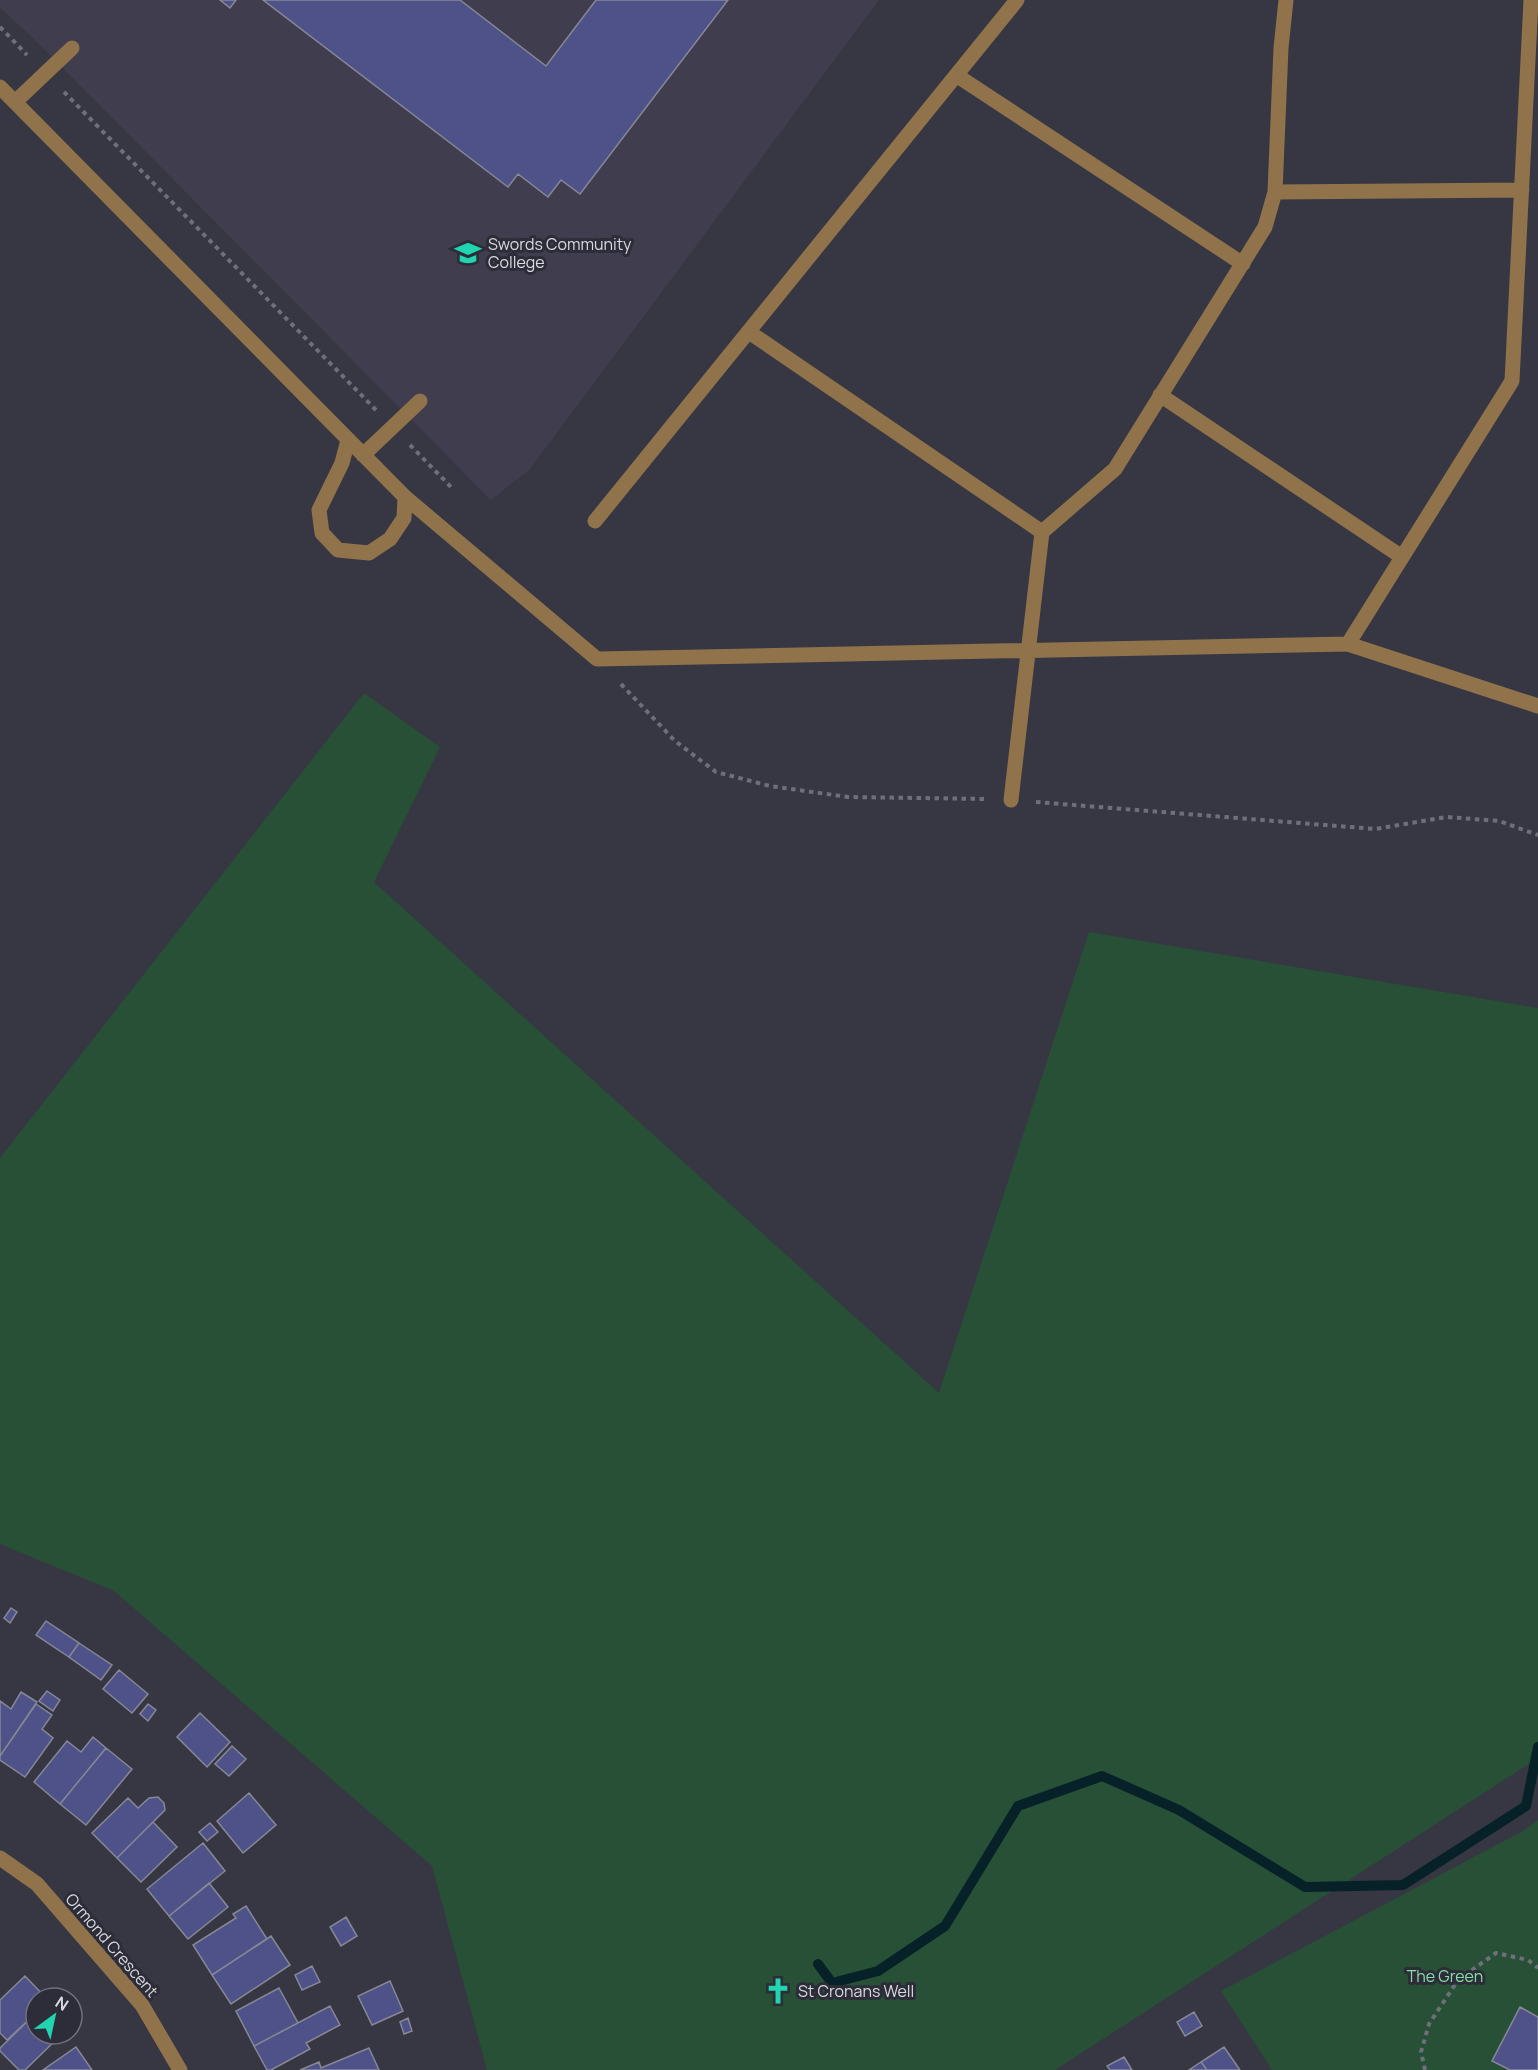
<svg xmlns="http://www.w3.org/2000/svg" width="1538" height="2070" font-family="Manrope,sans-serif">
<rect width="100%" height="100%" fill="#363742"/>
<!-- education -->
<path fill="#403d4e" d="M0,0H879L530,469L491,500L31,36L0,8Z"/>
<!-- green -->
<path fill="#275037" d="M364,693L440,747L374,882L939,1393L1089,932L1538,1008V1758L1055,2070H487L432,1866L114,1591L0,1544V1158Z
M1538,1820V2070H1272L1221,1991L1523,1831Z"/>
<g fill="none" stroke-linecap="round" stroke-linejoin="round">
<!-- stream -->
<path stroke="#062228" stroke-width="10" d="M818,1964L832,1983L878,1971L945,1926L1018,1806L1102,1776L1179,1810L1305,1887L1403,1885L1526,1806L1538,1747"/>
</g>
<!-- building -->
<path fill="#4f5288" stroke="#868895" stroke-width="1.5" d="M220,0H236L230,8Z
M263,0H460L546,66L596,0H728L580,194L561,180L548,197L518,174L508,187Z
M11,1608L17,1612L10,1623L4,1618Z
M46,1621L79,1643L69,1657L36,1635Z
M79,1643L112,1665L101,1680L69,1657Z
M119,1670L148,1694L132,1713L103,1689Z
M47,1691L60,1700L53,1711L39,1701Z
M21,1692L37,1702L0,1756V1701L11,1709Z
M36,1704L52,1715L42,1729L53,1738L25,1777L0,1760V1756Z
M148,1704L156,1710L148,1721L140,1714Z
M200,1713L230,1742L207,1767L177,1737Z
M93,1737L106,1748L60,1804L34,1782L67,1741L81,1752Z
M232,1746L246,1759L229,1776L215,1764Z
M106,1748L132,1769L86,1825L60,1804Z
M249,1793L276,1825L243,1853L217,1821Z
M158,1797L164,1803L165,1810L117,1858L92,1833L128,1798L138,1808L149,1798Z
M153,1822L177,1847L141,1882L117,1858Z
M210,1823L218,1832L207,1841L199,1832Z
M203,1843L225,1871L169,1916L147,1889Z
M209,1883L228,1907L188,1939L169,1916Z
M246,1906L267,1939L212,1975L193,1945L236,1918L233,1914Z
M346,1917L357,1936L341,1946L330,1927Z
M271,1936L290,1965L231,2004L212,1975Z
M312,1966L320,1982L302,1990L295,1975Z
M25,1976L46,1998H36V2013L7,2040L0,2033V2000Z
M390,1981L403,2011L372,2025L358,1996Z
M279,1988L298,2023L254,2046L236,2011Z
M330,2006L340,2025L306,2043L310,2049L271,2070H267L254,2046Z
M1520,2007L1538,2017V2070H1510L1492,2061Z
M1194,2012L1202,2026L1185,2036L1177,2022Z
M36,2013V2034H62L25,2070H19L0,2051V2048Z
M408,2018L412,2031L404,2034L400,2022Z
M76,2047L92,2070H43Z
M1224,2047L1240,2070H1207L1201,2062Z
M369,2048L379,2070H300L319,2062L321,2068Z
M1124,2057L1132,2070H1110L1107,2066Z
M1201,2062L1207,2070H1189Z"/>
<g fill="none" stroke-linecap="round" stroke-linejoin="round">
<!-- path -->
<path stroke="#6e6f79" stroke-width="4" stroke-dasharray="4.5 4.5" stroke-linecap="butt" d="M0,27L27,55
M64,92L376,410
M410,445L451,487
M621,684L675,741L716,772L770,786L848,797L987,799
M1036,802L1375,829L1447,817L1499,821L1538,835
M1425,2070L1421,2052L1429,2024L1458,1980L1496,1953L1528,1960L1538,1968"/>
<!-- minor -->
<path stroke="#90734b" stroke-width="15" d="M956,75L1243,264
M0,87L405,497L597,659L1348,644L1538,706
M15,102L72,48
M1275,192L1522,190
M749,332L1042,532
M1160,395L1402,557
M348,440L342,463L319,510L322,533L338,550L369,553L390,539L404,518L405,497
M363,455L420,401
M595,521L1017,0
M1348,644L1512,381L1531,0
M1011,800L1042,532L1115,469L1265,227L1275,192L1281,48L1286,0
M0,1858L37,1884L142,2005L180,2070"/>
</g>
<!-- icons -->
<defs>
<g id="school-bare" transform="scale(2.07)"><path d="M0-5L7-2L0 1L-7-2ZM-4 1L0 2.5L4 1V4Q0 6-4 4Z" fill="#20d5b0" stroke="#2c2d38" stroke-width="2.5" paint-order="stroke"/></g>
<g id="church-bare" transform="scale(2.07)"><path d="M-1.2-6h2.4v3.5h3.3v2.4h-3.3V6h-2.4V-.1h-3.3v-2.4h3.3Z" fill="#20d5b0" stroke="#2c2d38" stroke-width="2.5" paint-order="stroke"/></g>
</defs>
<g fill-rule="evenodd">
<use href="#school-bare" x="468" y="253"/>
<use href="#church-bare" x="778" y="1991"/>
</g>
<g text-anchor="middle" stroke-width="6" stroke-linejoin="round" paint-order="stroke">
<!-- poi labels -->
<g font-size="16" fill="#d9dae1" stroke="#2c2d38" text-anchor="start">
<text x="488" y="250">Swords Community<tspan x="488" dy="18">College</tspan></text>
<text x="798" y="1997">St Cronans Well</text>
</g>
<!-- street labels -->
<g font-size="16" fill="#d9dae1" stroke="#2c2d38">
<text transform="translate(112 1945) rotate(49)" y="6">Ormond Crescent</text>
</g>
<!-- park labels -->
<g font-size="16" fill="#85dea6" stroke="#2c2d38">
<text x="1445" y="1982">The Green</text>
</g>
</g>
<!-- north arrow -->
<g transform="translate(54 2016) rotate(33)"><circle r="28" fill="#2c2d38" stroke="#71727c" stroke-width="1.5"/>
<path d="M0-4.5L10 22L0 15L-10 22Z" fill="#20d5b0"/>
<text y="-9" font-size="16" font-weight="bold" text-anchor="middle" fill="#d9dae1">N</text>
</g>
</svg>
